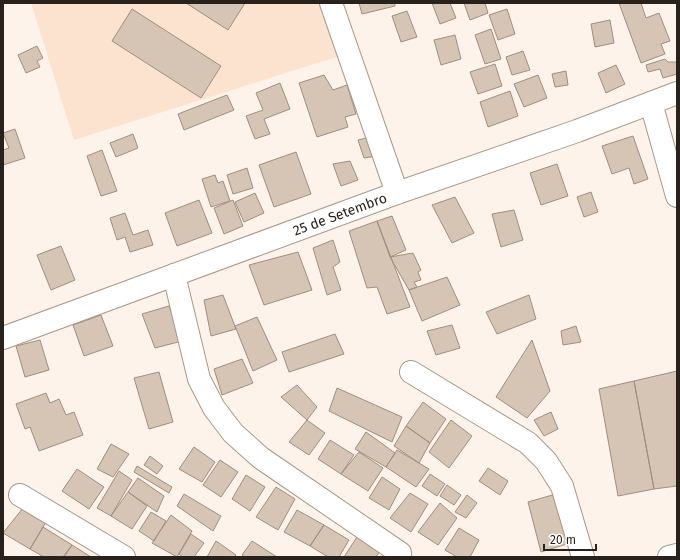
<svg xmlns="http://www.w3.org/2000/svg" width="680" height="560" font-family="'Fira Sans',sans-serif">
<rect width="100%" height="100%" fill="#fef3ea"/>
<!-- built -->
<path fill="#fce3cf" d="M31,3H323L343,55L74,140Z"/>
<!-- building -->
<path fill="#d6c4b5" stroke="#9f8e80" d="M186,3H245L228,30Z
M359,3H395V6L362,14Z
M432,3H450L456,18L440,24Z
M464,3H485L488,13L470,20Z
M619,3H641L646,18L659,13L670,41L661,44L665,54L641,63Z
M132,9L221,66L201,98L112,41Z
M507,9L515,34L498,40L489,15Z
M407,11L417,37L401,42L392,16Z
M610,20L614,43L595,47L591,24Z
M491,29L501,59L485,64L475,35Z
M455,35L461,59L441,65L434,40Z
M37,46L43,58L37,61L40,67L26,73L18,55Z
M523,51L530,70L512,75L506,57Z
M665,59L668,62H677V74L663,78L660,69L648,72L646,65Z
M495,64L502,86L478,94L470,72Z
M616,65L625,84L606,93L598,73Z
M566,71L568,85L555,87L552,74Z
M324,75L333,90L347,85L356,114L345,117L348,127L317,137L299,83Z
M538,75L547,98L524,107L514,84Z
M280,83L290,109L264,119L270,134L255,139L246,116L263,110L256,93Z
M510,91L518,116L488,127L480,102Z
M227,95L234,110L184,130L178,114Z
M15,129L25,158L3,165V150L9,148L3,133Z
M133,134L138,148L116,157L110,143Z
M633,136L648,179L634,184L629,168L612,174L602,146Z
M370,137L377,156L364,158L358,140Z
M102,150L117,191L101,196L87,156Z
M296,152L311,194L274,207L259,165Z
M350,161L358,180L341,186L333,164Z
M557,164L568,196L541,205L530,173Z
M247,168L253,188L233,194L227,175Z
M215,175L218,183L223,181L230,201L211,207L202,179Z
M591,192L598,212L584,217L577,197Z
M255,193L264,213L244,222L235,202Z
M455,197L474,233L452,243L432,205Z
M199,200L212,233L177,246L165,213Z
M233,200L243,226L224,234L214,208Z
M514,210L523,240L501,247L492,214Z
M125,213L133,235L148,230L153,245L130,252L125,237L117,240L110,218Z
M392,216L406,250L390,257L377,221Z
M377,221L410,307L387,314L377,287L367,288L349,231Z
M333,240L340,262L333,267L341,290L327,295L313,248Z
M61,246L75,280L51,290L37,255Z
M298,252L312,290L264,305L249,265Z
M413,253L421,270L418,272L421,280L414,282L417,287L409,290L390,257Z
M447,277L460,305L422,321L409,290Z
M223,295L236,329L211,336L204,300Z
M529,295L536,319L497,334L486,312Z
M169,306L182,341L155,348L142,314Z
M101,315L113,346L84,356L73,325Z
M257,317L277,360L253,371L235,326Z
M452,325L460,348L436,355L427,331Z
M576,326L581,342L563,345L561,331Z
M335,334L344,354L289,372L282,352Z
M40,340L49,370L25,377L16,346Z
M532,340L550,391L527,418L496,397Z
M242,359L253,383L222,395L214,369Z
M677,371V486L654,489L634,381Z
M159,372L173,422L149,429L134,378Z
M634,381L654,489L618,496L599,389Z
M297,385L317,407L307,420L281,397Z
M337,388L402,417L392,442L329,411Z
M46,393L50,403L59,399L66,415L74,412L83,435L39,451L30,427L25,429L16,404Z
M423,402L446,419L430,443L406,426Z
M551,412L558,429L544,436L534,420Z
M307,420L325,433L309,455L289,442Z
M451,420L472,436L449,468L429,452Z
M406,426L430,443L419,463L394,446Z
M366,432L395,453L386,467L355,449Z
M330,440L354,455L341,474L318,459Z
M111,444L129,454L113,477L97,469Z
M194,447L215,462L202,482L179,469Z
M397,450L429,469L416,487L386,467Z
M359,452L383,468L368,491L341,474Z
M150,456L163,466L157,474L144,465Z
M220,460L238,472L221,497L203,485Z
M137,466L172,487L169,493L134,472Z
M488,468L508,481L500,495L479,481Z
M77,469L104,487L89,509L62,491Z
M119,471L132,480L111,516L97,508Z
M430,474L445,484L437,496L422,486Z
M246,475L265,487L250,511L232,499Z
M382,477L400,489L389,510L369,498Z
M138,478L164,496L157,512L128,492Z
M447,485L461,495L454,505L440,496Z
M276,487L295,499L278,530L256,517Z
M128,492L147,506L132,529L111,516Z
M410,493L428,504L411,532L390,518Z
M184,494L221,516L213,531L177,506Z
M556,494L570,543L541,552L528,502Z
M467,495L477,503L466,518L455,512Z
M27,503L49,517L30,549L3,533Z
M440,503L457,518L438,545L418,532Z
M297,510L324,525L310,546L284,532Z
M151,512L166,521L154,541L139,531Z
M171,515L192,531L177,557L152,543Z
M324,525L349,540L339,557H328L310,546Z
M43,527L72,545L63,557H44L30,549Z
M459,528L479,540L470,557H457L445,550Z
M191,534L204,543L194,557H183L179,554Z
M357,537L380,551L376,557H344Z
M216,541L236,555L234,557H207Z
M252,541L277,557H245L242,555Z
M72,545L91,557H64Z"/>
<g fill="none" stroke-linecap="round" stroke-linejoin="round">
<!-- minor casing -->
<g stroke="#a99889" stroke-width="24">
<g id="minor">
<path d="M331,3L397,193"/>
<path d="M651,103L677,196"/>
<path d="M174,275L199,379L214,408L233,433L261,458L400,553V557"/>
<path id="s1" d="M3,338L397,193L577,131L677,93"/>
<path d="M411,372L528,443L546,461L562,486L583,557"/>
<path d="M20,495L124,557"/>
<path d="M669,557L677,555"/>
</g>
</g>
<!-- minor -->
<use href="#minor" stroke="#fff" stroke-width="22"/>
</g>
<g text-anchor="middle" stroke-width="3.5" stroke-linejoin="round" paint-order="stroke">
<!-- street labels -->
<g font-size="14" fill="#29221c" stroke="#fff">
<text dy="5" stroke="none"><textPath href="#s1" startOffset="359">25 de Setembro</textPath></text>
</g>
</g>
<!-- border -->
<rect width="680" height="560" fill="none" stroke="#29221c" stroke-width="8"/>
<!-- scale -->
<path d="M544 544v6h52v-6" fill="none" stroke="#29221c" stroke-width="2"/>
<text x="550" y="544" font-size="12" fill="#29221c" stroke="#ffffff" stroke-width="3" paint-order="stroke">20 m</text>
</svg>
